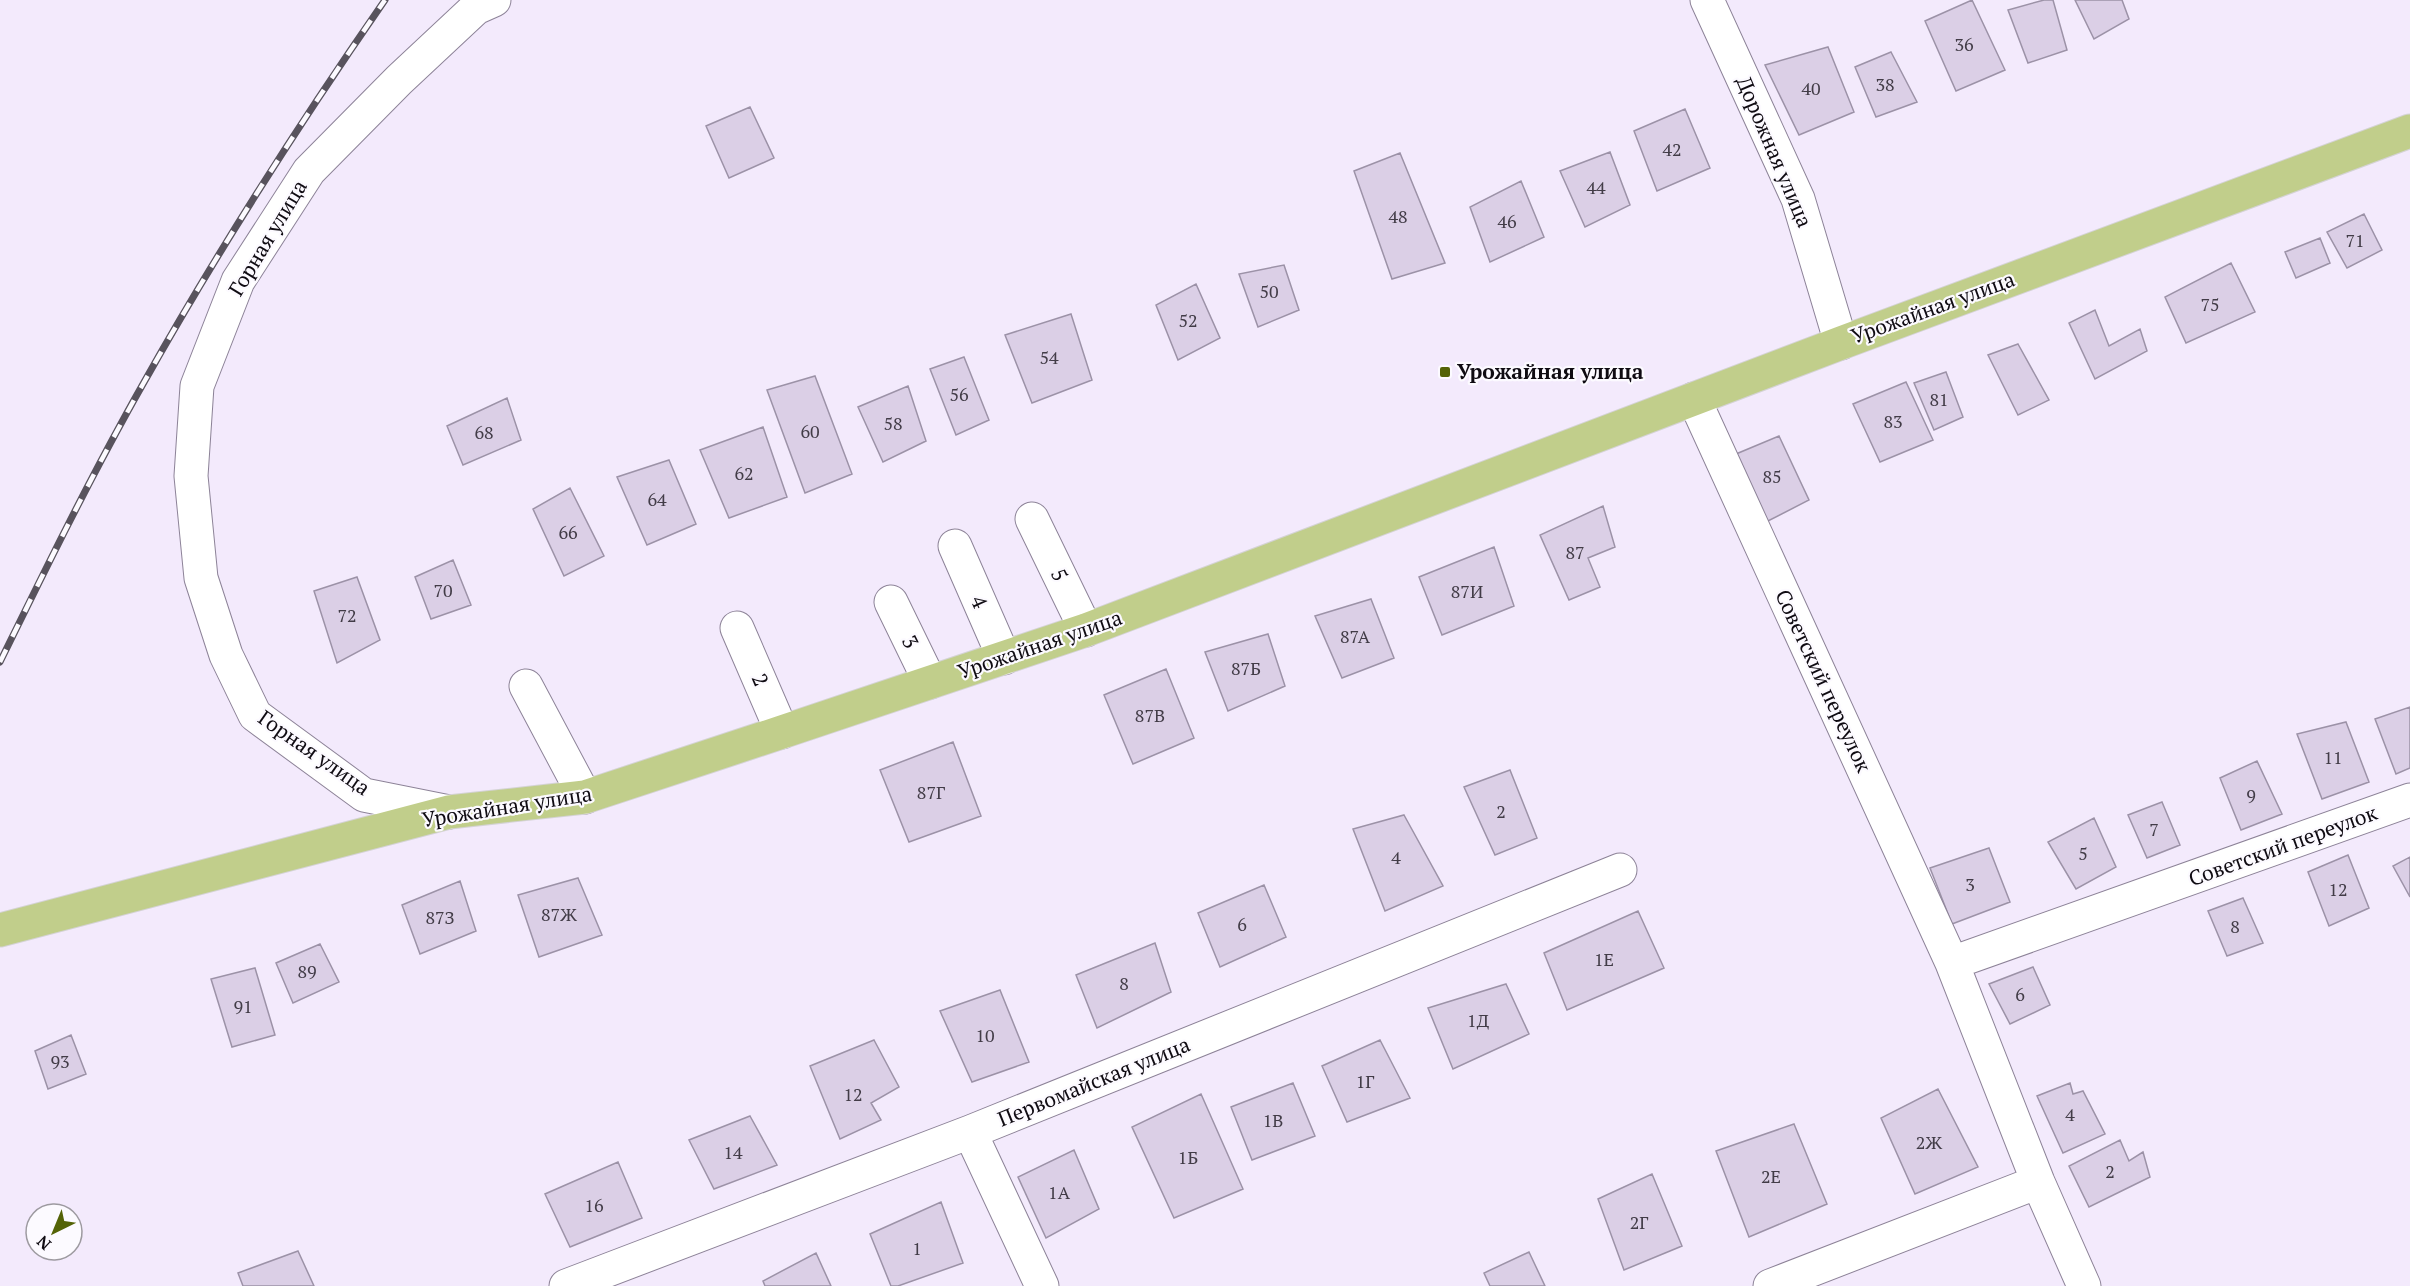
<svg xmlns="http://www.w3.org/2000/svg" width="2410" height="1286" font-family="'PT Serif',serif">
<rect width="100%" height="100%" fill="#f3eafc"/>
<!-- building -->
<path fill="#dbcfe6" stroke="#9c92a7" stroke-width="1.5" d="M1972,0L2005,70L1956,91L1925,21Z
M2044,0H2053L2067,50L2028,63L2008,10Z
M2075,0H2122L2129,19L2094,39Z
M1828,47L1854,112L1799,135L1765,65Z
M1891,52L1917,102L1876,117L1855,67Z
M750,107L774,158L729,178L706,126Z
M1685,109L1710,168L1657,191L1634,131Z
M1610,152L1630,205L1585,227L1560,171Z
M1400,153L1445,263L1392,279L1354,171Z
M1521,181L1544,237L1490,262L1470,207Z
M2364,214L2382,250L2347,268L2327,232Z
M2320,238L2330,263L2296,278L2285,252Z
M2231,263L2255,312L2186,343L2165,297Z
M1284,265L1299,310L1258,327L1239,274Z
M1196,284L1220,338L1178,360L1156,305Z
M2095,310L2109,346L2140,329L2147,351L2095,379L2069,323Z
M1071,314L1092,380L1032,403L1005,335Z
M2018,344L2049,400L2018,415L1988,355Z
M964,357L989,420L956,435L930,369Z
M1946,372L1963,417L1934,430L1914,383Z
M815,376L852,474L805,493L767,390Z
M1906,382L1933,440L1880,462L1853,404Z
M908,386L926,441L883,462L858,407Z
M507,398L521,440L463,465L447,426Z
M763,427L787,497L729,518L700,450Z
M1779,436L1809,500L1766,522L1736,454Z
M669,460L696,524L647,545L617,477Z
M570,488L604,556L564,576L533,509Z
M1603,506L1615,547L1588,558L1600,587L1569,600L1540,535Z
M1494,547L1514,606L1442,635L1419,577Z
M453,560L471,605L431,619L415,577Z
M357,577L380,640L337,663L314,591Z
M1371,599L1394,658L1342,678L1315,616Z
M1268,634L1285,686L1228,711L1205,652Z
M1166,669L1194,738L1133,764L1104,695Z
M2410,707V768L2396,774L2375,719Z
M2346,722L2369,782L2322,799L2297,734Z
M953,742L981,816L909,842L880,770Z
M2257,761L2282,814L2241,830L2220,778Z
M1510,770L1537,838L1495,855L1464,787Z
M2162,802L2180,845L2147,858L2128,815Z
M1404,815L1443,886L1385,911L1353,829Z
M2094,818L2116,867L2076,889L2048,842Z
M1989,848L2010,902L1952,924L1930,868Z
M2348,855L2369,908L2329,926L2308,872Z
M2410,857V897L2393,866Z
M578,878L602,935L539,957L518,895Z
M460,881L476,931L420,954L402,905Z
M1264,885L1286,937L1220,967L1198,913Z
M2243,898L2263,943L2227,956L2208,911Z
M1638,911L1664,968L1567,1010L1544,953Z
M1155,943L1171,992L1097,1028L1076,975Z
M320,944L339,982L293,1003L276,963Z
M2033,967L2050,1005L2010,1024L1989,984Z
M255,968L275,1035L232,1047L211,979Z
M1506,984L1529,1034L1453,1069L1428,1008Z
M1000,990L1029,1062L972,1082L940,1011Z
M71,1035L86,1074L48,1089L35,1051Z
M874,1040L899,1087L871,1103L881,1120L840,1139L810,1066Z
M1380,1040L1410,1098L1347,1122L1322,1066Z
M1293,1083L1315,1136L1252,1160L1231,1107Z
M2070,1083L2073,1094L2083,1091L2105,1134L2063,1153L2037,1096Z
M1938,1089L1978,1167L1915,1194L1881,1118Z
M1201,1094L1243,1189L1174,1218L1132,1127Z
M750,1116L777,1165L714,1189L689,1140Z
M1794,1124L1827,1204L1749,1237L1716,1151Z
M2120,1140L2129,1161L2143,1152L2150,1177L2089,1207L2069,1166Z
M1074,1150L1099,1209L1046,1238L1018,1177Z
M618,1162L642,1218L570,1247L545,1194Z
M1652,1174L1682,1246L1624,1270L1598,1199Z
M941,1202L963,1263L898,1286H891L870,1234Z
M298,1251L314,1286H243L238,1273Z
M1529,1252L1545,1286H1490L1484,1273Z
M816,1253L831,1286H765L763,1281Z"/>
<g fill="none" stroke-linecap="round" stroke-linejoin="round">
<!-- minor casing -->
<g stroke="#8d8398" stroke-width="35">
<path id="minor" d="M1707,0L1798,199L1841,343
M1694,399L1952,963L2038,1182L2084,1286
M1032,519L1086,630
M955,546L1004,658
M891,602L930,682
M737,628L782,732
M526,686L585,797
M449,812L364,795L255,715L226,655L201,578L191,476L197,386L238,281L309,171L399,80L476,8L494,0
M1952,963L2410,800
M970,1132L1042,1286
M566,1286L970,1132L1620,870
M1770,1286L2038,1182"/>
</g>
<!-- major casing -->
<g stroke="#d4d3d4" stroke-width="35">
<path id="major" d="M0,930L449,812L585,797L782,732L1086,630L1841,343L2410,131"/>
</g>
<!-- minor -->
<use href="#minor" stroke="#fff" stroke-width="33"/>
<!-- major -->
<use href="#major" stroke="#c1ce8b" stroke-width="33"/>
<!-- rail casing -->
<g stroke="#58535d" stroke-width="7">
<path id="rail" d="M0,662C46,568 92,474 143,384C217,252 299,124 385,0"/>
</g>
<!-- rail -->
<use href="#rail" stroke="#fcfaff" stroke-width="4.5" stroke-dasharray="14" stroke-linecap="butt"/>
</g>
<!-- markers -->
<rect fill="#546307" stroke="#fcfaff" stroke-width="2" x="1439" y="366" width="12" height="12" rx="3"/>
<g text-anchor="middle" stroke-width="4.5" stroke-linejoin="round" paint-order="stroke">
<!-- number labels -->
<g font-size="18" fill="#423c47">
<text x="1964" y="51">36</text>
<text x="1885" y="91">38</text>
<text x="1811" y="95">40</text>
<text x="1672" y="156">42</text>
<text x="1596" y="194">44</text>
<text x="1398" y="223">48</text>
<text x="1507" y="228">46</text>
<text x="2355" y="247">71</text>
<text x="1269" y="298">50</text>
<text x="2210" y="311">75</text>
<text x="1188" y="327">52</text>
<text x="1049" y="364">54</text>
<text x="959" y="401">56</text>
<text x="1939" y="406">81</text>
<text x="1893" y="428">83</text>
<text x="893" y="430">58</text>
<text x="810" y="438">60</text>
<text x="484" y="439">68</text>
<text x="744" y="480">62</text>
<text x="1772" y="483">85</text>
<text x="657" y="506">64</text>
<text x="568" y="539">66</text>
<text x="1575" y="559">87</text>
<text x="443" y="597">70</text>
<text x="1467" y="598">87И</text>
<text x="347" y="622">72</text>
<text x="1355" y="643">87А</text>
<text x="1246" y="675">87Б</text>
<text x="1150" y="722">87В</text>
<text x="2333" y="764">11</text>
<text x="931" y="799">87Г</text>
<text x="2251" y="802">9</text>
<text x="1501" y="818">2</text>
<text x="2154" y="836">7</text>
<text x="2083" y="860">5</text>
<text x="1396" y="864">4</text>
<text x="1970" y="891">3</text>
<text x="2338" y="896">12</text>
<text x="559" y="921">87Ж</text>
<text x="440" y="924">87З</text>
<text x="1242" y="931">6</text>
<text x="2235" y="933">8</text>
<text x="1604" y="966">1Е</text>
<text x="307" y="978">89</text>
<text x="1124" y="990">8</text>
<text x="2020" y="1001">6</text>
<text x="243" y="1013">91</text>
<text x="1478" y="1027">1Д</text>
<text x="985" y="1042">10</text>
<text x="60" y="1068">93</text>
<text x="1365" y="1088">1Г</text>
<text x="853" y="1101">12</text>
<text x="2070" y="1121">4</text>
<text x="1273" y="1127">1В</text>
<text x="1929" y="1149">2Ж</text>
<text x="733" y="1159">14</text>
<text x="1188" y="1164">1Б</text>
<text x="2110" y="1178">2</text>
<text x="1771" y="1183">2Е</text>
<text x="1059" y="1199">1А</text>
<text x="594" y="1212">16</text>
<text x="1639" y="1229">2Г</text>
<text x="917" y="1255">1</text>
</g>
<!-- street labels -->
<g font-size="21" fill="#0f0b12" stroke="#fcfaff">
<text transform="translate(1774 152) rotate(67)" y="7">Дорожная улица</text>
<text transform="translate(268 238) rotate(-59)" y="7">Горная улица</text>
<text transform="translate(1933 308) rotate(-20)" y="7">Урожайная улица</text>
<text transform="translate(1059 575) rotate(64)" y="7">5</text>
<text transform="translate(979 602) rotate(66)" y="7">4</text>
<text transform="translate(910 642) rotate(64)" y="7">3</text>
<text transform="translate(1040 645) rotate(-19)" y="7">Урожайная улица</text>
<text transform="translate(760 680) rotate(67)" y="7">2</text>
<text transform="translate(1823 681) rotate(65)" y="7">Советский переулок</text>
<text transform="translate(314 753) rotate(35)" y="7">Горная улица</text>
<text transform="translate(507 807) rotate(-9)" y="7">Урожайная улица</text>
<text transform="translate(2283 846) rotate(-20)" y="7">Советский переулок</text>
<text transform="translate(1094 1082) rotate(-22)" y="7">Первомайская улица</text>
</g>
<!-- poi labels -->
<g font-size="21" font-weight="bold" fill="#0f0b12" stroke="#fcfaff" text-anchor="start">
<text x="1457" y="379">Урожайная улица</text>
</g>
</g>
<!-- north arrow -->
<g transform="translate(54 1232) rotate(223)"><circle r="28" fill="#fcfaff" stroke="#9d9aa0" stroke-width="1.5"/>
<path d="M0-4.5L10 22L0 15L-10 22Z" fill="#546307"/>
<text y="-9" font-size="16" font-weight="bold" text-anchor="middle" fill="#0f0b12">N</text>
</g>
</svg>
